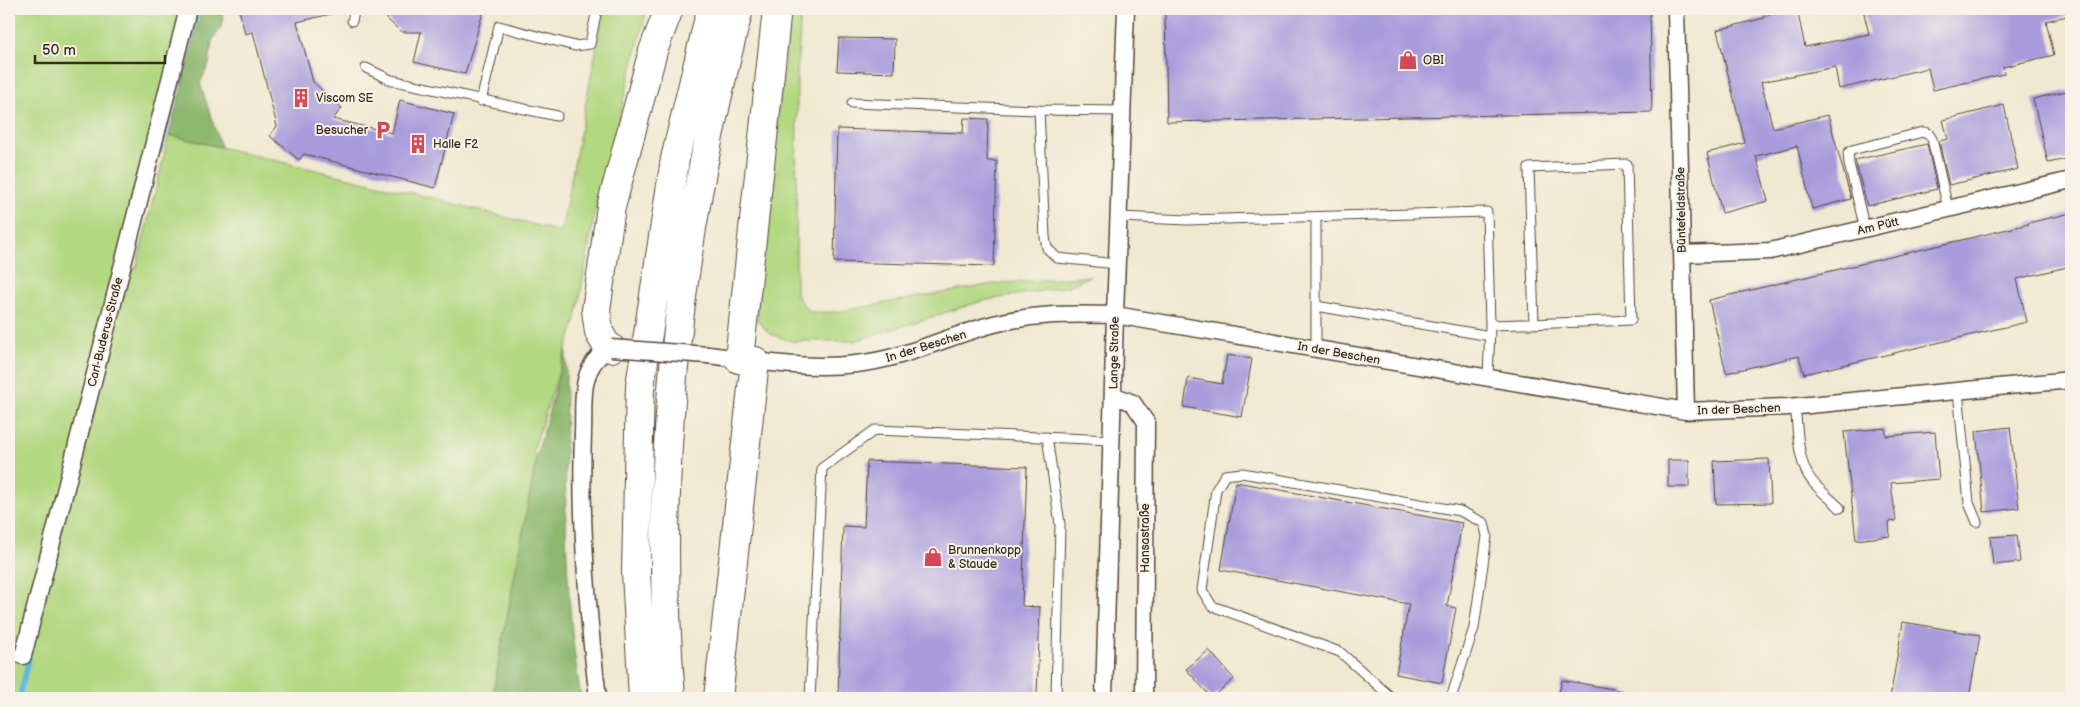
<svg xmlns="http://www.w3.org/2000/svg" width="2080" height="707" font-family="'Balsamiq Sans',sans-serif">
<rect width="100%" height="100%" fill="#f7f3e8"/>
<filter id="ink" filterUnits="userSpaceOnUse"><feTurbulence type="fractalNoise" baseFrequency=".02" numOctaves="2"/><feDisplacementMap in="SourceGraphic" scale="10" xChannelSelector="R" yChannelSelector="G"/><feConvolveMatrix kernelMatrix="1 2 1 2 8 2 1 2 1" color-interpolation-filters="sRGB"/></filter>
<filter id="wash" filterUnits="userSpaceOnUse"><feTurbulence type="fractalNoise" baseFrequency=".0096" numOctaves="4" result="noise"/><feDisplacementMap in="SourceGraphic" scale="20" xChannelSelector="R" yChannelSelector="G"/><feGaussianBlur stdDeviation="1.12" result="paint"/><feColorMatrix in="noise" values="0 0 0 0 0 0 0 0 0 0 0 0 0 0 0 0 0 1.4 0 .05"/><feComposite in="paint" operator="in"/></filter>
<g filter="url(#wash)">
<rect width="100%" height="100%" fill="#f0e8d0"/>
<!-- green -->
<path fill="#b3d882" stroke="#778150" d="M9,9H120L155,16L157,9H186L122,265L136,269L169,135L433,198L561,232L604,9H647L595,211L576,319L532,454L537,455L492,698H9Z
M791,9H801L797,75L796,295L809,312H835L993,284L1090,276L1069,286L982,301L855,341H791L770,334L757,320L758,282Z"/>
<!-- forest -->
<path fill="#8eb870" stroke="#647147" d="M202,9H223L222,25L212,41L209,64L200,83L221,147L169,135Z
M566,349C566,465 561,583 581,698H492L537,455Z"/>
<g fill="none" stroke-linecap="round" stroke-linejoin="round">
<!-- stream -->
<path stroke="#5cb7da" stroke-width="5" d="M160,151L198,9
M19,698L29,658"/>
</g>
<g id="blocks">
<!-- building -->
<path fill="#a89cdc" d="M239,9H331V14L297,22L313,82L342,108L333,119L392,133L400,100L454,114L435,188L304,154L299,160L270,136L277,126L253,32L245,34Z
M386,9H484L465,74L414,62L421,32H401L387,19Z
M1165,9H1650L1652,112L1167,122Z
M1797,9L1805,47L1869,34L1863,9H2071V15L2046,21L2054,55L2003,67L2004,74L1933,90L1928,68L1839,89L1835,67L1761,82L1773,128L1828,115L1851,199L1812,209L1797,146L1756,156L1768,201L1722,213L1707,153L1745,143L1717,30L1764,18V16Z
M839,38L895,39L894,73L837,71Z
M2071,90V158L2048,163L2033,99Z
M2004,105L2018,169L1949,185L1939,141L1948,139L1943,120Z
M964,118L988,119L987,161H997L994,266L834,262L837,129L963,133Z
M1927,144L1937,189L1867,206L1855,160Z
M2071,213V266L2017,279L2027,322L1804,374L1799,356L1726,373L1709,300L2029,224L2028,223Z
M1227,355L1252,359L1242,417L1184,407L1188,378L1222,384Z
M2010,427L2019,508L1984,512L1976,431Z
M1885,428L1886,436L1935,432L1939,479L1891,483L1896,521L1889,522L1890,536L1856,540L1844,432Z
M1769,459L1771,503L1716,504L1714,461Z
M1668,460H1689V487H1668Z
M867,461L1027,467L1022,606L1040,607L1037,696L1017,695V698H838L843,526L864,527Z
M1236,482L1462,523L1447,606L1456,608L1442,683L1396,674L1409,604L1221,570Z
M2017,535L2020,562L1993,565L1990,537Z
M1903,622L1980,635L1969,698H1890Z
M1209,650L1234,679L1212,698L1186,669Z
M1562,680L1624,691L1623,698H1558Z"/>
</g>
</g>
<g filter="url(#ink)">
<use href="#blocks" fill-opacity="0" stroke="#564639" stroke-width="1"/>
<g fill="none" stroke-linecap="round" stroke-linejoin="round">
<!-- lane casing -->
<g stroke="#564639" stroke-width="11">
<path id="lane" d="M352,21L355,9
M366,68L391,80L557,116
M481,101L499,26L575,46L590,44L597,9
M852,103L1039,110
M1119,217L1187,220L1487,212L1490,325L1488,379
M1316,217V306L1490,336
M1865,229L1849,164L1848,153L1852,150L1923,132L1928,133L1932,139L1948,209
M1117,264L1057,258L1047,248L1045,237L1039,110L1123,111
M1490,325C1537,324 1584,322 1631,320L1627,164L1529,168L1534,324
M1316,349V306
M1958,391L1969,503L1977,522
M1795,406C1798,429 1797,463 1812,481C1820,491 1831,499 1840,508
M1047,437L1060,524L1056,698
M9,653L23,656
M810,698L822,468L875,430L1112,440
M1392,698L1340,652L1212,606L1202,590L1216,490L1225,475L1242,473L1460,511L1484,523L1487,536L1474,628L1451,698"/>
</g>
<!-- street casing -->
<g stroke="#564639" stroke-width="19">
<path id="street" d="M1676,9L1686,411
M1682,254L1770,251L2071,180
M708,355C757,361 807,370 856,364C905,359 947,336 994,324C1037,313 1071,314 1115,315L1686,411L1788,407L2071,380
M1113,395L1133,403L1146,422L1144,698
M23,656L188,9
M598,698C587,610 580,521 583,432C584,412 581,387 590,369C595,358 602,354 611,348
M1104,698L1115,315L1126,9"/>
</g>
<!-- highway casing -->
<g stroke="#564639" stroke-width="30">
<path id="highway" d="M611,348L605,343L599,332L596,310L611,207L653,51L669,9
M739,359L777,9
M643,698L636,573L640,386L675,159L711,9
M671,698C652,467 680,233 739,9
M718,698L755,361"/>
</g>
<!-- lane -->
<use href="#lane" stroke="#fff" stroke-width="9"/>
<!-- street -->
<use href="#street" stroke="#fff" stroke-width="16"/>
<!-- highway -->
<use href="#highway" stroke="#fff" stroke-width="28"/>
<!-- street-bridge casing -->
<g stroke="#564639" stroke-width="19" stroke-linecap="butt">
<path id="street-bridge" d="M611,348L708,355"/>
</g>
<!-- street-bridge -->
<use href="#street-bridge" stroke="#fff" stroke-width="16"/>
</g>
</g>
<!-- icons -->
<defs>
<g id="shop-bare" transform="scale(1.5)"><path d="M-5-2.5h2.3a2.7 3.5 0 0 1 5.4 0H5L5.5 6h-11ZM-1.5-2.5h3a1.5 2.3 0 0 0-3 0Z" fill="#d1495b" stroke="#f7f3e8" stroke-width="2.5" paint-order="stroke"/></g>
<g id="building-bare" transform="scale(1.5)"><path d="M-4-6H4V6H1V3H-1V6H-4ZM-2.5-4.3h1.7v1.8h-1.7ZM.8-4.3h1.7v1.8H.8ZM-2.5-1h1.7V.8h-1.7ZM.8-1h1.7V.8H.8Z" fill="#d1495b" stroke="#f7f3e8" stroke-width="2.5" paint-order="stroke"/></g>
<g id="parking-bare" transform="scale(1.5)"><path d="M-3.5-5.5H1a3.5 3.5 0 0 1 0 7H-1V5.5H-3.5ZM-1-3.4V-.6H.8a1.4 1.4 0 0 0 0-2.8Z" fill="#d1495b" stroke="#f7f3e8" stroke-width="2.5" paint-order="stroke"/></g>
</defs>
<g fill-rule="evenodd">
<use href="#shop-bare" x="1408" y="60"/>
<use href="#building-bare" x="301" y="98"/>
<use href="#parking-bare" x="383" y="130"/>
<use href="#building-bare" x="418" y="144"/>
<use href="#shop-bare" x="933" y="557"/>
</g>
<g text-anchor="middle" stroke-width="4" stroke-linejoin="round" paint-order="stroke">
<!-- poi labels -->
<g font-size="12" fill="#3b2a1e" stroke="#f7f3e8" text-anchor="start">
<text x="1423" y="64">OBI</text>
<text x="316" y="102">Viscom SE</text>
<text x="368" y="134" text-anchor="end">Besucher</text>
<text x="433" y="148">Halle F2</text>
<text x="948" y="554">Brunnenkopp<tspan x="948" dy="14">&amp; Staude</tspan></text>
</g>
<!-- street labels -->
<g font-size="12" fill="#3b2a1e" stroke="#f7f3e8">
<text transform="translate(1681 210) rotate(-91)" y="4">Büntefeldstraße</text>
<text transform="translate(1878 226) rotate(-13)" y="4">Am Pütt</text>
<text transform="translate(105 332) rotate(-76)" y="4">Carl-Buderus-Straße</text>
<text transform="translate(926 346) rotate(-17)" y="4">In der Beschen</text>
<text transform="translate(1114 353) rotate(-89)" y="4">Lange Straße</text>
<text transform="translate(1339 353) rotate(10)" y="4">In der Beschen</text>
<text transform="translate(1739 409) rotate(-2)" y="4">In der Beschen</text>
<text transform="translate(1145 538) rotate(-90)" y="4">Hansastraße</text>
</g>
</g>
<!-- margin -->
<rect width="2080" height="707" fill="none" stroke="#f7f3e8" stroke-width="30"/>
<!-- scale -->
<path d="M35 55v8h130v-8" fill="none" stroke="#3b2a1e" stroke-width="2.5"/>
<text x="42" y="55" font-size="15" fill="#3b2a1e" stroke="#f7f3e8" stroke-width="4" paint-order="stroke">50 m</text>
</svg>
